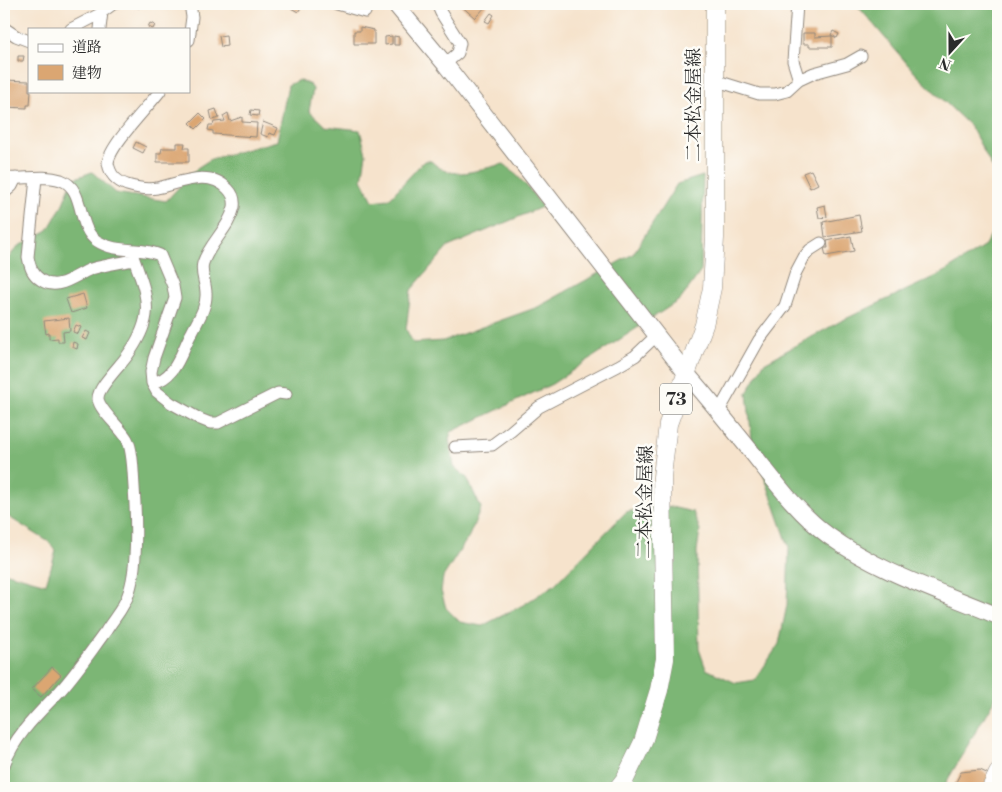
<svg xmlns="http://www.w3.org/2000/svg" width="1002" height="792" font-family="'Libre Bodoni','Noto Serif JP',serif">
<rect width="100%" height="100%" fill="#fdfcf7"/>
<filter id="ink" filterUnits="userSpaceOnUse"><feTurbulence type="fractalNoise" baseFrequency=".02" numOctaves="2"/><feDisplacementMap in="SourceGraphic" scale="10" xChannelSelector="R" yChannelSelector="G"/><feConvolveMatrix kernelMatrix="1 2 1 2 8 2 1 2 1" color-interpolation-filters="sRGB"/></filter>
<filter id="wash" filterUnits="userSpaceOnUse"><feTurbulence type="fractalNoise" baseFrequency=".0096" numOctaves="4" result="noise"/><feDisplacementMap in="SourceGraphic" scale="20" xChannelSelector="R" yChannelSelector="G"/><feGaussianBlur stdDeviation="1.12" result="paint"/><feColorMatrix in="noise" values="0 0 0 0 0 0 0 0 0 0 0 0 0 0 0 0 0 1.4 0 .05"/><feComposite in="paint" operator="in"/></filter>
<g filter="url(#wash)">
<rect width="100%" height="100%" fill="#f6e3cc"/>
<!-- forest -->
<path fill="#7bb675" stroke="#537050" d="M856,4H998V178L971,127L916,74Z
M299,80L310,85L313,89L309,111L325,126L360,130L366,154L362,179L373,201L389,199L424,161H431C453,183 477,169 504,164C519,176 531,190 542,207L448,247L411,290L406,329L413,343L443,341L538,307L633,254L677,184L703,176L701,271L681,299L552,384L451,432L449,439L454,467L467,478L481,508L469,536L443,577L441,591L446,608L460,622L482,626L523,605L554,585L626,512L662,505L693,512L700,530L697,551L699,649L706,669L736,683L755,680L779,644L787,605L789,547L752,441L747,393L764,363L841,321L941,274L985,246L998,221V693L943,788H4V572L46,584L56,551L49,542L4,514V264L17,247L48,230L62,206L73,179L92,172L116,193L166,201L197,168L211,159L277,141L288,85Z"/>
<g id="blocks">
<!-- building -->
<path fill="#dba672" d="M129,4H141L139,8Z
M294,4L302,6L298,12L291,8Z
M459,4H488L475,18Z
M491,13L494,15L489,23L485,21Z
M150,23L155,25L153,29L148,27Z
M360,27L374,30V44H354V31H360Z
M833,31L839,34L837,38L831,35Z
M803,33H815V37L832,36V47H809V44H803Z
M226,35L227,46L221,47L219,36Z
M392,36V44L385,45V37Z
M394,36L399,37V45H394Z
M18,56H24L23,61H18Z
M4,80L29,81V91H31L30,105H27V108L4,107Z
M216,109L219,118L212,120L210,111Z
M251,110L259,111L258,116L250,115Z
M200,113L206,119L196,129L190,123Z
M228,113L230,121L242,117V122L257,123L256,137L213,134V131L208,130L209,125H213L214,122L225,121L223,116Z
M263,122L278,128L275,135L269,133L268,137L260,134Z
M136,142L146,147L143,153L133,148Z
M177,143H185L184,148H189V162H157V153H161L162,148H177Z
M811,170L818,184L810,188L803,173Z
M825,205L827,217L819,218L817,207Z
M859,215L862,231L825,237L823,222Z
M851,236L854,251L826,256L824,248H828L827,241Z
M83,294L87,308L71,313L66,299Z
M69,318L70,331L63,332L64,342H58V338L49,339V333L46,334L44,321Z
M76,325L81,327L78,334L73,332Z
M86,331L90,333L87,340L82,338Z
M73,342L78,344L77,349L72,347Z
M52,667L61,675L41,697L32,689Z
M980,770L993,776L987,788H953L961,772Z"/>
</g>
</g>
<g filter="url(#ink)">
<use href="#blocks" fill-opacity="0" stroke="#90877c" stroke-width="1"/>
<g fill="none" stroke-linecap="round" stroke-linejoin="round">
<!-- street casing -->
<g stroke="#90877c" stroke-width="13">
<path id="street" d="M337,4L365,12
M437,4L441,13L460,43L458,53L445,64
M797,4L793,61L799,80
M4,28L16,36L29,41
M71,29L98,15L113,4
M100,29L102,12
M189,40L192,17L190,4
M714,80L759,94H775L787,91L799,80L814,73L847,64L861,56
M4,178C22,180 43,174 61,180C86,189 76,228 97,241C117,254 140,246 160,255L173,286L175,298L154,358L151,372L152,383L157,392L171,403L200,419L210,423H218L278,393L286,394
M36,178L28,257C30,267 32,274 41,280C58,292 75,275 91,269C105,265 120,263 133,260
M4,193L12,186L16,178
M152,383C177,378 181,351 192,332C198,320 207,307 206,293C206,283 200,273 203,263C210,242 229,229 234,207C235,200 233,194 228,189C209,168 180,183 157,188C146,190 137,188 127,185C116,181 110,175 108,163C109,146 148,107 160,91
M719,411L759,340L785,306L796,272L804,257L810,250L821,243
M455,447L492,445L511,431L539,407L618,366L635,356L657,335
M4,765C15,735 38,714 60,691C77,672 91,651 106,631C114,618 125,607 129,592C138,565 136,516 134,487C133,474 133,450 127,439C121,428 100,411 98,399C97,388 120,366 127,356C135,345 144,330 146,315C149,292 137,271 131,250"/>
</g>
<!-- secondary casing -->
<g stroke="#90877c" stroke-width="18">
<path id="secondary" d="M395,4L445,64L686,373C710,400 732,428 754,455C777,484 799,514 829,536C880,573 942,592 998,616"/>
</g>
<!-- primary casing -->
<g stroke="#90877c" stroke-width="19">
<path id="primary" d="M618,788L625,779L643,742L659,690L665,659L662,477L668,424L704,325L712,288L715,238V4
M991,788L998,773"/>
</g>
<!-- street -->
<use href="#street" stroke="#fff" stroke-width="11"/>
<!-- secondary -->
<use href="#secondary" stroke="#fff" stroke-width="16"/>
<!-- primary -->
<use href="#primary" stroke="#fff" stroke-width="18"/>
</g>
</g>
<g text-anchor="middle" stroke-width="5" stroke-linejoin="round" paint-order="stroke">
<!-- shield labels -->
<rect fill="#fdfcf7" stroke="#6a6a68" stroke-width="1" x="660" y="383.5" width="32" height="31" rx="4"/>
<g font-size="18" font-weight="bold" fill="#2b2b2b">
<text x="676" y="405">73</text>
</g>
<!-- street labels -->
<g font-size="19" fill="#2b2b2b" stroke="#fdfcf7">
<text transform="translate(693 105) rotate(-90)" y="7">二本松金屋線</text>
<text transform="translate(644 502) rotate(-89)" y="7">二本松金屋線</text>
</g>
</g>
<!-- margin -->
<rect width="1002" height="792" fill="none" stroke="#fdfcf7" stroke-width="20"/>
<!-- legend -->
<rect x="28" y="28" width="162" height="65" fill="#fdfcf7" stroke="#a9a8a5"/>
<rect x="38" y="44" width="25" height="8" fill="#ffffff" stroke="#a9a8a5"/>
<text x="72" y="52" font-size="15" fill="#2b2b2b">道路</text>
<rect x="38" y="65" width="25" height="15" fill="#dba672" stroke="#a9a8a5"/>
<text x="72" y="78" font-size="15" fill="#2b2b2b">建物</text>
<!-- north arrow -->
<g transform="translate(950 52) rotate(201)" stroke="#fdfcf7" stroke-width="4" paint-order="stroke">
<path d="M0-4L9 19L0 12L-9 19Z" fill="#2b2b2b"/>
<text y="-8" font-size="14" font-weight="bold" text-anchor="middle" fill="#2b2b2b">N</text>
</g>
</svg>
